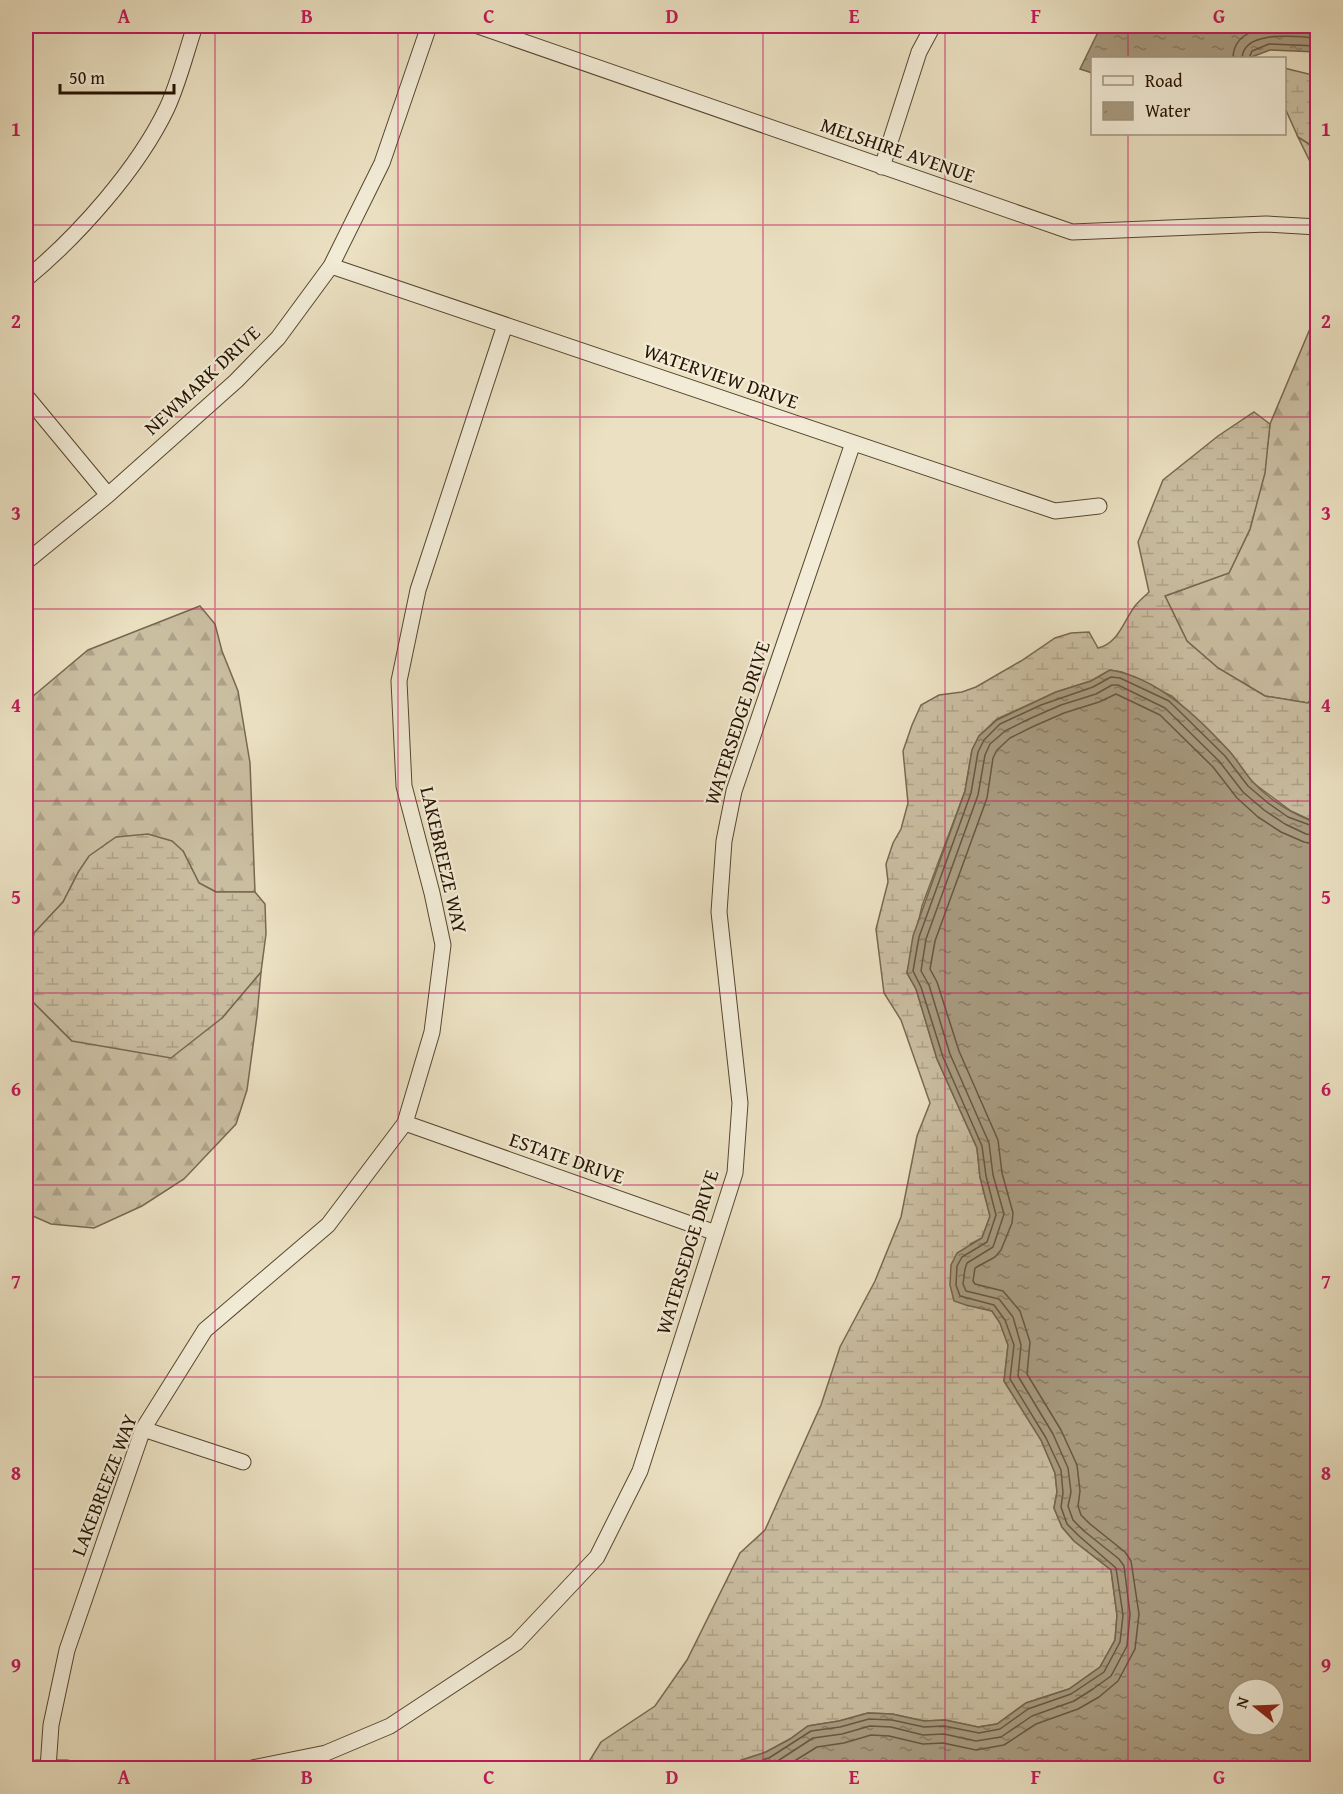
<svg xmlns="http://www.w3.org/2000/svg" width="1343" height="1794" font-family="'Gentium Book Plus',serif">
<defs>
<pattern id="forest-firs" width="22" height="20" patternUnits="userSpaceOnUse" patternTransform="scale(1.5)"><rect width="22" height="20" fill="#cabea1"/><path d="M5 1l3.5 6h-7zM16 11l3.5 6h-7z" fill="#ada289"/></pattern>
<pattern id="wetland-marsh" width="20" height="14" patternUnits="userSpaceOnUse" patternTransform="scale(1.5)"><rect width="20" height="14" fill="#cabea1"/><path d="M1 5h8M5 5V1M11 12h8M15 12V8" fill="none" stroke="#ada289"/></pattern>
<pattern id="water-ripples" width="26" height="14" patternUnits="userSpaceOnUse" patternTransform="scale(1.5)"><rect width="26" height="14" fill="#a89b80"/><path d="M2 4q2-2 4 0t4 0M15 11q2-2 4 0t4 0" fill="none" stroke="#897d66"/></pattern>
</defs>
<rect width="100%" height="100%" fill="#ebe1c2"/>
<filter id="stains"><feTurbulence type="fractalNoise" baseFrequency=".00333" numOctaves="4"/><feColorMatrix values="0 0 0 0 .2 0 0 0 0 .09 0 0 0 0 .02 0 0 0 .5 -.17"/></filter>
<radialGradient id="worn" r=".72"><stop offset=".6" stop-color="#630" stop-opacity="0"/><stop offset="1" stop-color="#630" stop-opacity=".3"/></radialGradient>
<!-- forest -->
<path fill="url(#forest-firs)" stroke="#786850" stroke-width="1.5" d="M1298,137L1317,149V176Z
M1317,312V693L1308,703L1265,696L1218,668L1187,641L1165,596L1229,573L1250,529L1264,473L1270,424Z
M200,606L215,624L222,651L238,691L250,763L255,892H216L199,883L183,851L79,871L63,902L34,933L26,978V702L88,650Z
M261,972L257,1016L247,1090L236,1124L184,1179L142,1206L94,1228L51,1224L26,1213V995L72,1041L222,1018Z"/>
<!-- wetland -->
<path fill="url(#wetland-marsh)" stroke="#786850" stroke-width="1.5" d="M1284,68L1317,76V149L1298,137L1285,108Z
M1254,412L1270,424L1265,473L1250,529L1229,573L1165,596L1187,641L1218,668L1265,696L1308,703L1317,693V823L1291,811L1252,782L1230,752L1172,696L1122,672L1110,670L1091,681L1056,692L997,719L979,736L972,750L965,791L922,906L907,973L916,989L937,1059L977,1148L980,1177L990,1216L982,1238L970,1244L966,1305L992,1311L1000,1323L1008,1345L1004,1381L1041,1440L1055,1473L1057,1492L1054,1508L1062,1527L1074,1541L1111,1570L1117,1615L1115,1640L1100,1667L1069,1689L1026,1703L997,1724L978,1727L945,1720L924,1721L892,1714L868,1713L839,1721L808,1726L790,1739L766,1752L739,1761L731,1768H585L601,1742L655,1706L687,1660L740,1553L765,1530L821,1405L840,1347L875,1281L901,1217L917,1136L930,1103L901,1020L884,993L876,929L888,882L886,864L893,843L901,829L908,803L903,751L912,725L921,705L939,695L962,692L976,687L1021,661L1055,638L1071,633L1089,632L1098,648C1119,643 1124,620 1135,606C1139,601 1145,596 1149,592L1138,542L1163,480L1218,436Z
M148,834L172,841L183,851L199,883L216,892H255L265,904L266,934L261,972L222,1018L171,1058L72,1041L26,995V978L34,933L63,902L79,871L89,856L116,837Z"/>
<!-- water -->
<path fill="url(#water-ripples)" stroke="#74654d" stroke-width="1.5" fill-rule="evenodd" d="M1101,26H1317V52L1270,50L1249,58H1092V73L1080,69Z
M1110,670C1157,677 1199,718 1230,752C1238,761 1244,772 1252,781C1269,800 1294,815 1317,823V1768H731L739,1761L766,1752L790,1739L808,1726L839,1721L868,1713L892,1714L924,1721L945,1720L978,1727L997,1724L1026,1703L1069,1689L1100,1667L1115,1640L1117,1615L1111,1570L1074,1541L1062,1527L1054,1508L1057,1492L1055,1473L1041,1440L1004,1381L1008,1345L1000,1323L992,1311L966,1305L954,1301L950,1285L951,1265L957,1253L982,1238L990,1216L980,1177L977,1148L937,1059L916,989L907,973L913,936L965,791L972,750L979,736L997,720L1056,692L1091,681ZM1238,1689H1274V1725H1238Z"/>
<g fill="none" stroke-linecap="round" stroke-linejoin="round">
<!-- shore -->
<path stroke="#675740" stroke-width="1.5" d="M1233,58C1234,19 1291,28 1318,29
M1242,58C1244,29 1297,37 1318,38
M1249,58L1252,51L1269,44L1318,46
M739,1768L769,1758L811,1731L840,1727L869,1719L892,1720L924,1727L944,1726L979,1733L1000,1729L1028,1709L1071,1694L1104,1672L1120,1642L1123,1615L1116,1568L1079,1536L1067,1524L1061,1507L1063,1493L1061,1470L1046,1438L1010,1379L1014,1345L1005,1320L994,1305L960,1296L956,1285L957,1266L962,1257L987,1242L996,1215L986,1176L982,1146L943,1057L921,987L913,971L919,937L971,793L978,752L984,740L1000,724L1041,705L1093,687L1111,677L1120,678L1169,701L1225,756L1248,786L1268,803L1288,817L1318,828
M759,1768L773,1764L813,1738L842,1734L870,1726L891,1727L923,1735L944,1734L976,1741L1001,1737L1032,1716L1074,1701L1093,1689L1111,1676L1127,1646L1130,1614L1124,1566L1119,1559L1084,1531L1073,1520L1068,1506L1071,1492L1068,1468L1053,1434L1018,1376L1021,1345L1013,1317L999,1299L966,1291L963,1284L965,1269L967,1263L993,1247L1004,1214L993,1175L989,1143L950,1054L929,985L921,971L926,939L978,795L985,755L990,744L1005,731L1029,719L1061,705L1096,694L1112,685H1118L1165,708L1219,761L1243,792L1264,810L1285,824L1306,834L1318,836
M783,1768L817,1747L844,1743L871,1735L889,1736L923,1744L943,1743L976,1750L1004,1745L1036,1724L1078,1709L1099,1697L1118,1681L1135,1649L1139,1614L1131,1561L1125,1552L1090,1524L1081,1515L1078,1506L1080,1491L1077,1465L1061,1430L1027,1374L1030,1342L1020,1311L1003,1291L975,1284L973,1281L975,1268L995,1257L1001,1250L1012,1223L1013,1213L1002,1173L998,1140L959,1051L937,982L930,969L935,941L987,798L993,758L997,750L1010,738L1032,727L1064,713L1099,702L1116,694L1160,715L1213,767L1237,798L1258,817L1281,832L1304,842L1318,845"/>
<!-- minor casing -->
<g stroke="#574630" stroke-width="17">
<path id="minor" d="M478,26L1072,232L1266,224L1318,227
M882,167L919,52L933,26
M331,266L1055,511L1099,506
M26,279C78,236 138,169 167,108C179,82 186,52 195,26
M26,396L108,495
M26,562L108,495L236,381L278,338L331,266L382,163L429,26
M405,1123L716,1233
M143,1429L243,1462
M36,1768H67
M48,1768L51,1725L67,1650L143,1429L205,1330L328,1225L405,1123L432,1032L443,945L432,893L404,786L399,681L418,590L505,325
M252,1768L326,1753L390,1726L516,1643L597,1557L640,1471L735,1173L740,1103L719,912L724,841L734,791L853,443"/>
</g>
<!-- minor -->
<use href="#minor" stroke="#f2ecd7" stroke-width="15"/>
</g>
<!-- grid -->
<path fill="none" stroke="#c2185b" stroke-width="1.5" stroke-opacity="0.55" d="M215,26V1768M398,26V1768M580,26V1768M763,26V1768M945,26V1768M1128,26V58M1128,134V1768M26,225H1318M26,417H1318M26,609H1318M26,801H1318M26,993H1318M26,1185H1318M26,1377H1318M26,1569H1318"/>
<g text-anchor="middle" stroke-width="4.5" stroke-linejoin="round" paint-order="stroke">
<!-- street labels -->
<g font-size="20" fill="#261300" stroke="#f2ecd7">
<text transform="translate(898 150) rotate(19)" y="7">MELSHIRE AVENUE</text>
<text transform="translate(721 376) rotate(19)" y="7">WATERVIEW DRIVE</text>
<text transform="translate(202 380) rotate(-43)" y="7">NEWMARK DRIVE</text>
<text transform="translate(737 723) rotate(-72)" y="7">WATERSEDGE DRIVE</text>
<text transform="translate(444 860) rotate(77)" y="7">LAKEBREEZE WAY</text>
<text transform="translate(567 1158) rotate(19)" y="7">ESTATE DRIVE</text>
<text transform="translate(687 1252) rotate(-73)" y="7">WATERSEDGE DRIVE</text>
<text transform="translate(104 1485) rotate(-69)" y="7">LAKEBREEZE WAY</text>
</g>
</g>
<!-- margin -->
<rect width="1343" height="1794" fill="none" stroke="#ebe1c2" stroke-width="66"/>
<!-- legend -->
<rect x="1091" y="57" width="195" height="78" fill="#f2ecd7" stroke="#a09581" stroke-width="1.5"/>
<rect x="1103" y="76" width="30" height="9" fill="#f2ecd7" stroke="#a09581" stroke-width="1.5"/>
<text x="1145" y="87" font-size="18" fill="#261300">Road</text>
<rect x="1103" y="102" width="30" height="18" fill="url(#water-ripples)" stroke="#a09581" stroke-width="1.5"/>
<text x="1145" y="117" font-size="18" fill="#261300">Water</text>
<!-- north arrow -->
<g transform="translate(1256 1707) rotate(288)"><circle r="28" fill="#f2ecd7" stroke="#a09581" stroke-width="1.5"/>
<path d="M0-4.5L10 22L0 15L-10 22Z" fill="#8f2418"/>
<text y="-9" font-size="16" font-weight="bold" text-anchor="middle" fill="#261300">N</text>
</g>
<!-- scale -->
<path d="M60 84v9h114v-9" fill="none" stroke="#261300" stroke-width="3"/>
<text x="69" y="84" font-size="18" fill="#261300" stroke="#f2ecd7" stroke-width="4.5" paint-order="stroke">50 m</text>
<rect x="33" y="33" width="1277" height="1728" fill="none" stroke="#c2185b" stroke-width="2"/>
<g font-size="20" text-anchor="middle" font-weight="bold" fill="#c2185b">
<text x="124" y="23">A</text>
<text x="307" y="23">B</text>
<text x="489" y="23">C</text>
<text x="672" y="23">D</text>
<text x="854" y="23">E</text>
<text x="1036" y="23">F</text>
<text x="1219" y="23">G</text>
<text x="16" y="136">1</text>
<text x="1326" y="136">1</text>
<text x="16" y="328">2</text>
<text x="1326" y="328">2</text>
<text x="16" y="520">3</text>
<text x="1326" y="520">3</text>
<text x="16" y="712">4</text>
<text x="1326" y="712">4</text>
<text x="16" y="904">5</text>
<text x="1326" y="904">5</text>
<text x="16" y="1096">6</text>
<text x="1326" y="1096">6</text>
<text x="16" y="1288">7</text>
<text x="1326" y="1288">7</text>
<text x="16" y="1480">8</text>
<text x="1326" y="1480">8</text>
<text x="16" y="1672">9</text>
<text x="1326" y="1672">9</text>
<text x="124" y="1784">A</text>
<text x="307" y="1784">B</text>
<text x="489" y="1784">C</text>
<text x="672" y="1784">D</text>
<text x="854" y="1784">E</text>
<text x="1036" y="1784">F</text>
<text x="1219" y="1784">G</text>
</g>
<rect width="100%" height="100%" filter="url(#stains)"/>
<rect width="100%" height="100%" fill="url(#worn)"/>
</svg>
